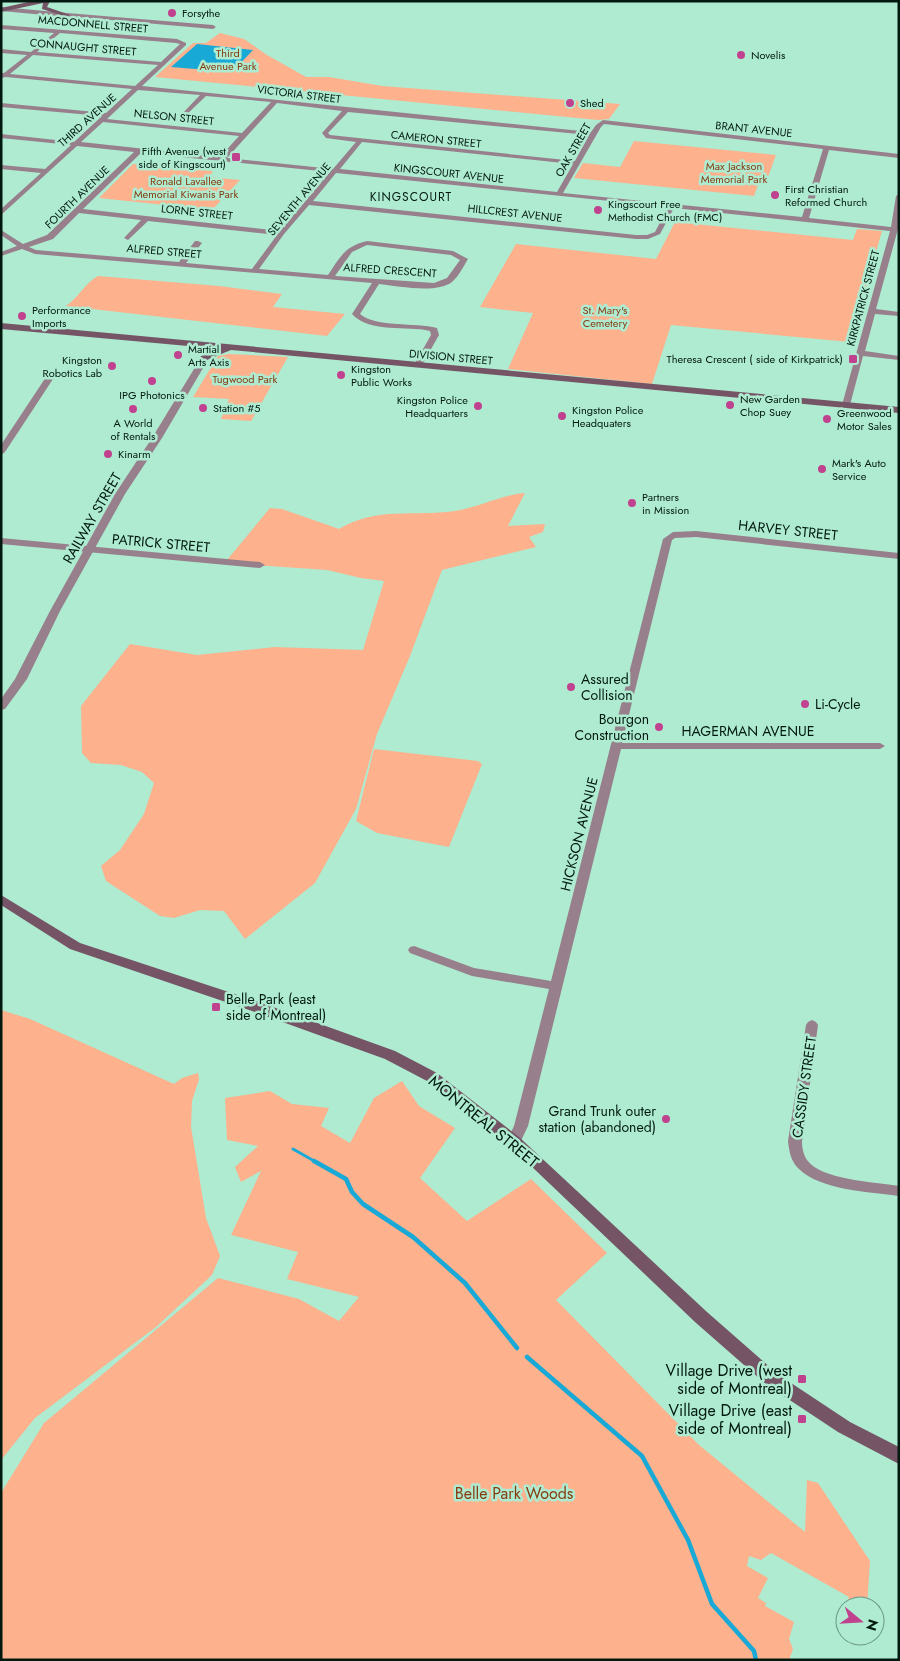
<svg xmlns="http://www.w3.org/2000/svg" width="900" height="1661" font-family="Jost,sans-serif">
<rect width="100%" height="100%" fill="#aeebd1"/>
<!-- green -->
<path fill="#fdb18d" d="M220,33L244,39L267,55L306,77H329L382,86L620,104L609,119L598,120L155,77L193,43H206Z
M634,141L776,155L765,185H758L754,196L574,178L583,163L620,167Z
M133,164L213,171L209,177L240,180L212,210L99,198Z
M675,222L853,240L857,229L882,231L850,342L671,325L652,384L508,369L533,313L480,307L516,244L656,259Z
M98,276L219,286L282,294L273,307L345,314L327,336L66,306C79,297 85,283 98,276Z
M229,354L288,357L251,421L221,419L229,399L193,397L218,356Z
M525,493L508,526L545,524L543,532L529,537L536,547L442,570L410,656L377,734L356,809L315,883L245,939L224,911L200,910L174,918L160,916L106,881L101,866L120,850L144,814L154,783L142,772L121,765L91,763L82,753L81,706L130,644L197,655L275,647L363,650L384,581L361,578L327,570L241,564L227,560L270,508L282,509L339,529C379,506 412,517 455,511C479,507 501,495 525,493Z
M374,749L478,761L482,764L449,847L377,833L356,821Z
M1,1010L30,1019L174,1084L182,1078L198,1073L199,1079L192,1101L191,1127L206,1218L220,1256L212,1275L156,1327L35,1418L1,1460Z
M402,1081L419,1106L455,1128L420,1178L467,1221L531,1179L607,1253L556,1300L699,1445L805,1532L807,1480L818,1483L870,1561L867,1606H846L849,1597L771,1553L761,1560L749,1556L747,1566L768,1578L758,1598L766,1603L765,1606L794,1622L789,1639L793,1649L789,1660H1V1493L44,1423L218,1278L299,1299L339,1321L359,1297L287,1279L298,1252L231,1235L261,1171L241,1182L235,1167L258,1146L227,1140L225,1098L270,1091L292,1104L329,1108L321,1126L350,1143L374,1098Z"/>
<!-- water -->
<path fill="#18a9d6" d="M197,44L253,50L232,72L171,67Z"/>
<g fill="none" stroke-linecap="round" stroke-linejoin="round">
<!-- stream-far1 -->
<path stroke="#18a9d6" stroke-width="3" d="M293,1149L316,1162"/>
<!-- stream -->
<path stroke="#18a9d6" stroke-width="4.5" d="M314,1161L346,1179L352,1192L363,1204L413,1237L465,1283L517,1348
M527,1357L642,1456L688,1540L712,1604L754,1651L756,1660"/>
<!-- minor -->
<path fill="#97808b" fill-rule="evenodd" d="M67,13L213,25L216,27L213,29L65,16Z
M1,25L177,39L186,43V45L142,86L591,132L596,125L603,120L899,154V158L829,150L809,218L891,227L896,196L899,194L898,229L876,309L899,312V316L875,314L865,351L899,356V360L863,356L850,405L849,407H843L842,405L890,231L674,208L660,234L648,239H636L309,205L284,234L259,269L328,275C340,257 345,246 367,241L453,251L468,259C463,267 459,276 452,282C436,294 398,286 379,284L360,314C377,328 415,322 437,328L439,335L422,365L418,367L414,365L431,335L430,331C406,325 371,334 352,314L372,283L35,254L22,249L1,256V252L17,246L1,235V230L23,244L47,235L134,152L77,146L1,215V209L41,173L1,169V165L45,169L71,145L1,138V134L74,142L102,116L1,107V103L106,113L132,89L6,77L1,78V73H4L27,55L1,53V49L31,52L54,33L1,29ZM60,33L176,43L180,44L161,62L37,52ZM33,55L158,65L135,86L10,74ZM138,90L200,95L182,114L181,115L184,117L206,96L271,102L242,133L107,119ZM277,103L342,111L322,133L326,138L356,142L333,169L227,158ZM348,112L589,135L575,161L330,135L328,133ZM103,122L239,136L220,157L81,142ZM604,124L823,149L802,217L563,193L601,127ZM362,142L573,164L557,192L340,169ZM141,153L330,172L280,231L83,209ZM336,173L668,207L655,232L647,235H636L313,201ZM79,213L141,220L124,238L128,240L148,221L277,235L252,269L186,263L202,243L198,241H195L179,262L36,250L29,247L53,239ZM367,245L451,255L460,260L447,278L434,283L335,276L352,252Z
M48,374L55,376L5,452L1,455V445Z
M696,531L899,553V559L696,537L675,538L672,540L622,743H880L885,746L880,749H621L528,1126L519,1145L514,1146L509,1145L507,1141L514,1126L549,989L472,976L410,953L408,950L410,947L414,946L474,968L551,981L663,539L673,532Z
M1,538L260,562L265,565L260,568L1,544Z
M812,1020L816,1022L818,1025L802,1141C802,1147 803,1154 807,1160C821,1180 875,1182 899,1186V1196C870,1192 820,1190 799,1169C791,1162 789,1151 788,1141L806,1025L808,1022Z"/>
<!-- tertiary -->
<path fill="#97808b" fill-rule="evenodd" d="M1,7L67,13L70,15L67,17L1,11Z
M212,343L216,346L162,438L125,494L60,611L27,679L5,709L1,710V699L15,679L50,611L115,494L152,438L208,346Z"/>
<!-- secondary -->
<path fill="#755565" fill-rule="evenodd" d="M33,1H50L47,7L70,15L67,17L42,9L43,3L1,12V8Z
M1,323L899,407V413L231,350L204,361L200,358L201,356L221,349L1,329Z
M1,895L80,943L262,1003L395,1051L437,1073L519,1137L707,1312L779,1375L850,1422L899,1447V1464L838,1432L767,1385L695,1322L509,1145L427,1081L385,1059L252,1011L70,949L1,905Z"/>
</g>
<!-- markers -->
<g fill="#c0418e" stroke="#aeebd1" stroke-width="2">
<circle cx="172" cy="13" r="5"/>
<circle cx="741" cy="55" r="5"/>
<circle cx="570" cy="103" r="5"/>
<rect x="231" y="152" width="10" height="10" rx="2.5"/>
<circle cx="775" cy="195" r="5"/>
<circle cx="598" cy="210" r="5"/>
<circle cx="22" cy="316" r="5"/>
<circle cx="178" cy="355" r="5"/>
<rect x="848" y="354" width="10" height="10" rx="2.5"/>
<circle cx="112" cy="366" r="5"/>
<circle cx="341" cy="375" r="5"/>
<circle cx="152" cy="381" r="5"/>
<circle cx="730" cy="405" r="5"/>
<circle cx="478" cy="406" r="5"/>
<circle cx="203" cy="408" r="5"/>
<circle cx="133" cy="409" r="5"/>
<circle cx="562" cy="416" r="5"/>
<circle cx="827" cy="419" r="5"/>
<circle cx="108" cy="454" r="5"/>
<circle cx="822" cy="469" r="5"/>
<circle cx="632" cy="503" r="5"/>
<circle cx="571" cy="687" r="5"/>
<circle cx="805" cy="704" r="5"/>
<circle cx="659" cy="727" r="5"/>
<rect x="211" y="1002" width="10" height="10" rx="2.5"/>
<circle cx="666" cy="1119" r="5"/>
<rect x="797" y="1374" width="10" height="10" rx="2.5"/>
<rect x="797" y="1414" width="10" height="10" rx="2.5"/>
</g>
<g text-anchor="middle" stroke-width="5" stroke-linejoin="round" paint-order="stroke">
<!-- far-poi labels -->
<g font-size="11" fill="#021910" stroke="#aeebd1" text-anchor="start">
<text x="182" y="17">Forsythe</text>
<text x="751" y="59">Novelis</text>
<text x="580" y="107">Shed</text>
<text x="226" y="155" text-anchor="end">Fifth Avenue (west<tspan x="226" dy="13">side of Kingscourt)</tspan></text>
<text x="785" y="193">First Christian<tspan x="785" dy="13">Reformed Church</tspan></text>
<text x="608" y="208">Kingscourt Free<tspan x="608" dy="13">Methodist Church (FMC)</tspan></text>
<text x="32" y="314">Performance<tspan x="32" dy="13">Imports</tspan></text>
<text x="188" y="353">Martial<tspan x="188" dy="13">Arts Axis</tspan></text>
<text x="843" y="363" text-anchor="end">Theresa Crescent ( side of Kirkpatrick)</text>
<text x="102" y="364" text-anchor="end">Kingston<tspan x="102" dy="13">Robotics Lab</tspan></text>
<text x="351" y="373">Kingston<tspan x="351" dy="13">Public Works</tspan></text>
<text x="152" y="399" text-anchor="middle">IPG Photonics</text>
<text x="740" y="403">New Garden<tspan x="740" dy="13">Chop Suey</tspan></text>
<text x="468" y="404" text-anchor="end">Kingston Police<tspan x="468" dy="13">Headquarters</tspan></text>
<text x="213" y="412">Station #5</text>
<text x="572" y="414">Kingston Police<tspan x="572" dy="13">Headquaters</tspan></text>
<text x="837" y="417">Greenwood<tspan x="837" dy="13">Motor Sales</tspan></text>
<text x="133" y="427" text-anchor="middle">A World<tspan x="133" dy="13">of Rentals</tspan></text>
<text x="118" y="458">Kinarm</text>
<text x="832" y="467">Mark's Auto<tspan x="832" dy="13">Service</tspan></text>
<text x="642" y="501">Partners<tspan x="642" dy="13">in Mission</tspan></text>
</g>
<!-- far-street labels -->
<g font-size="11" fill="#021910" stroke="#aeebd1">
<text transform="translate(93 24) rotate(5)" y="4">MACDONNELL STREET</text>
<text transform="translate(83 47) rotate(5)" y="4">CONNAUGHT STREET</text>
<text transform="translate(299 94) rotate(7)" y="4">VICTORIA STREET</text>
<text transform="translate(174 117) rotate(6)" y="4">NELSON STREET</text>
<text transform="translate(87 120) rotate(-42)" y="4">THIRD AVENUE</text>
<text transform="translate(754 129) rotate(6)" y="4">BRANT AVENUE</text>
<text transform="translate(436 139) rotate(6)" y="4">CAMERON STREET</text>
<text transform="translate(573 150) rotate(-60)" y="4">OAK STREET</text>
<text transform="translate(449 173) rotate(6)" y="4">KINGSCOURT AVENUE</text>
<text transform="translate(77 197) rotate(-44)" y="4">FOURTH AVENUE</text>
<text transform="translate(299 199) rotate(-50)" y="4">SEVENTH AVENUE</text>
<text transform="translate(197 212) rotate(6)" y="4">LORNE STREET</text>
<text transform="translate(515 213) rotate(6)" y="4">HILLCREST AVENUE</text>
<text transform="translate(164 251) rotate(5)" y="4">ALFRED STREET</text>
<text transform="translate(390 270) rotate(4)" y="4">ALFRED CRESCENT</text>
<text transform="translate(863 298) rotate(-75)" y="4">KIRKPATRICK STREET</text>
<text transform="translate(451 357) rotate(5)" y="4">DIVISION STREET</text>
</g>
<!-- far-park labels -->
<g font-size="11" fill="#863c11" stroke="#aeebd1">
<text x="228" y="57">Third<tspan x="228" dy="13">Avenue Park</tspan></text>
<text x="734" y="170">Max Jackson<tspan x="734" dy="13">Memorial Park</tspan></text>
<text x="186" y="185">Ronald Lavallee<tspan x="186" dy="13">Memorial Kiwanis Park</tspan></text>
<text x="605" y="314">St. Mary's<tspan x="605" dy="13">Cemetery</tspan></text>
<text x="245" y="383">Tugwood Park</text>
</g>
<!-- far-neighbourhood labels -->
<g font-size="12" letter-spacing="1" fill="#021910" stroke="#aeebd1">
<text x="411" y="201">KINGSCOURT</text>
</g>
<!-- street labels -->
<g font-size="14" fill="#021910" stroke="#aeebd1">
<text transform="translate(92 518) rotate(-60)" y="5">RAILWAY STREET</text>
<text transform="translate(788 530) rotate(6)" y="5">HARVEY STREET</text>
<text transform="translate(161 543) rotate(5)" y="5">PATRICK STREET</text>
<text x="748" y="736">HAGERMAN AVENUE</text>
<text transform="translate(579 834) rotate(-76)" y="5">HICKSON AVENUE</text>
<text transform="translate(804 1087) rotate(-82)" y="5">CASSIDY STREET</text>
</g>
<!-- poi labels -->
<g font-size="14" fill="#021910" stroke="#aeebd1" text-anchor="start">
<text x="581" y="684">Assured<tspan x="581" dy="16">Collision</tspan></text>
<text x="815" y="709">Li-Cycle</text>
<text x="649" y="724" text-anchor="end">Bourgon<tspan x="649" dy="16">Construction</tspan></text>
<text x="226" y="1004">Belle Park (east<tspan x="226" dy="16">side of Montreal)</tspan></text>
<text x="656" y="1116" text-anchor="end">Grand Trunk outer<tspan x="656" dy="16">station (abandoned)</tspan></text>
</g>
<!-- near-street labels -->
<g font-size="16" fill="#021910" stroke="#aeebd1">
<text transform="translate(484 1121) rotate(39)" y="6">MONTREAL STREET</text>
</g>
<!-- near-poi labels -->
<g font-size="16" fill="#021910" stroke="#aeebd1" text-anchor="end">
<text x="792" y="1376">Village Drive (west<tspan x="792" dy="18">side of Montreal)</tspan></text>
<text x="792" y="1416">Village Drive (east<tspan x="792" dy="18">side of Montreal)</tspan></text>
</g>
<!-- near-park labels -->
<g font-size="16" fill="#863c11" stroke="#aeebd1">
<text x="514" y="1499">Belle Park Woods</text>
</g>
</g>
<!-- border -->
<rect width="900" height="1661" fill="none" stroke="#021910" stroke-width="5"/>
<!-- north arrow -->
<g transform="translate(860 1621) rotate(108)"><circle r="24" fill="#aeebd1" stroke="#699784"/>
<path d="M0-4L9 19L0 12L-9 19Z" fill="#c0418e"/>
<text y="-8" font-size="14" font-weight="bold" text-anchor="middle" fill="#021910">N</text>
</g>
</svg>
